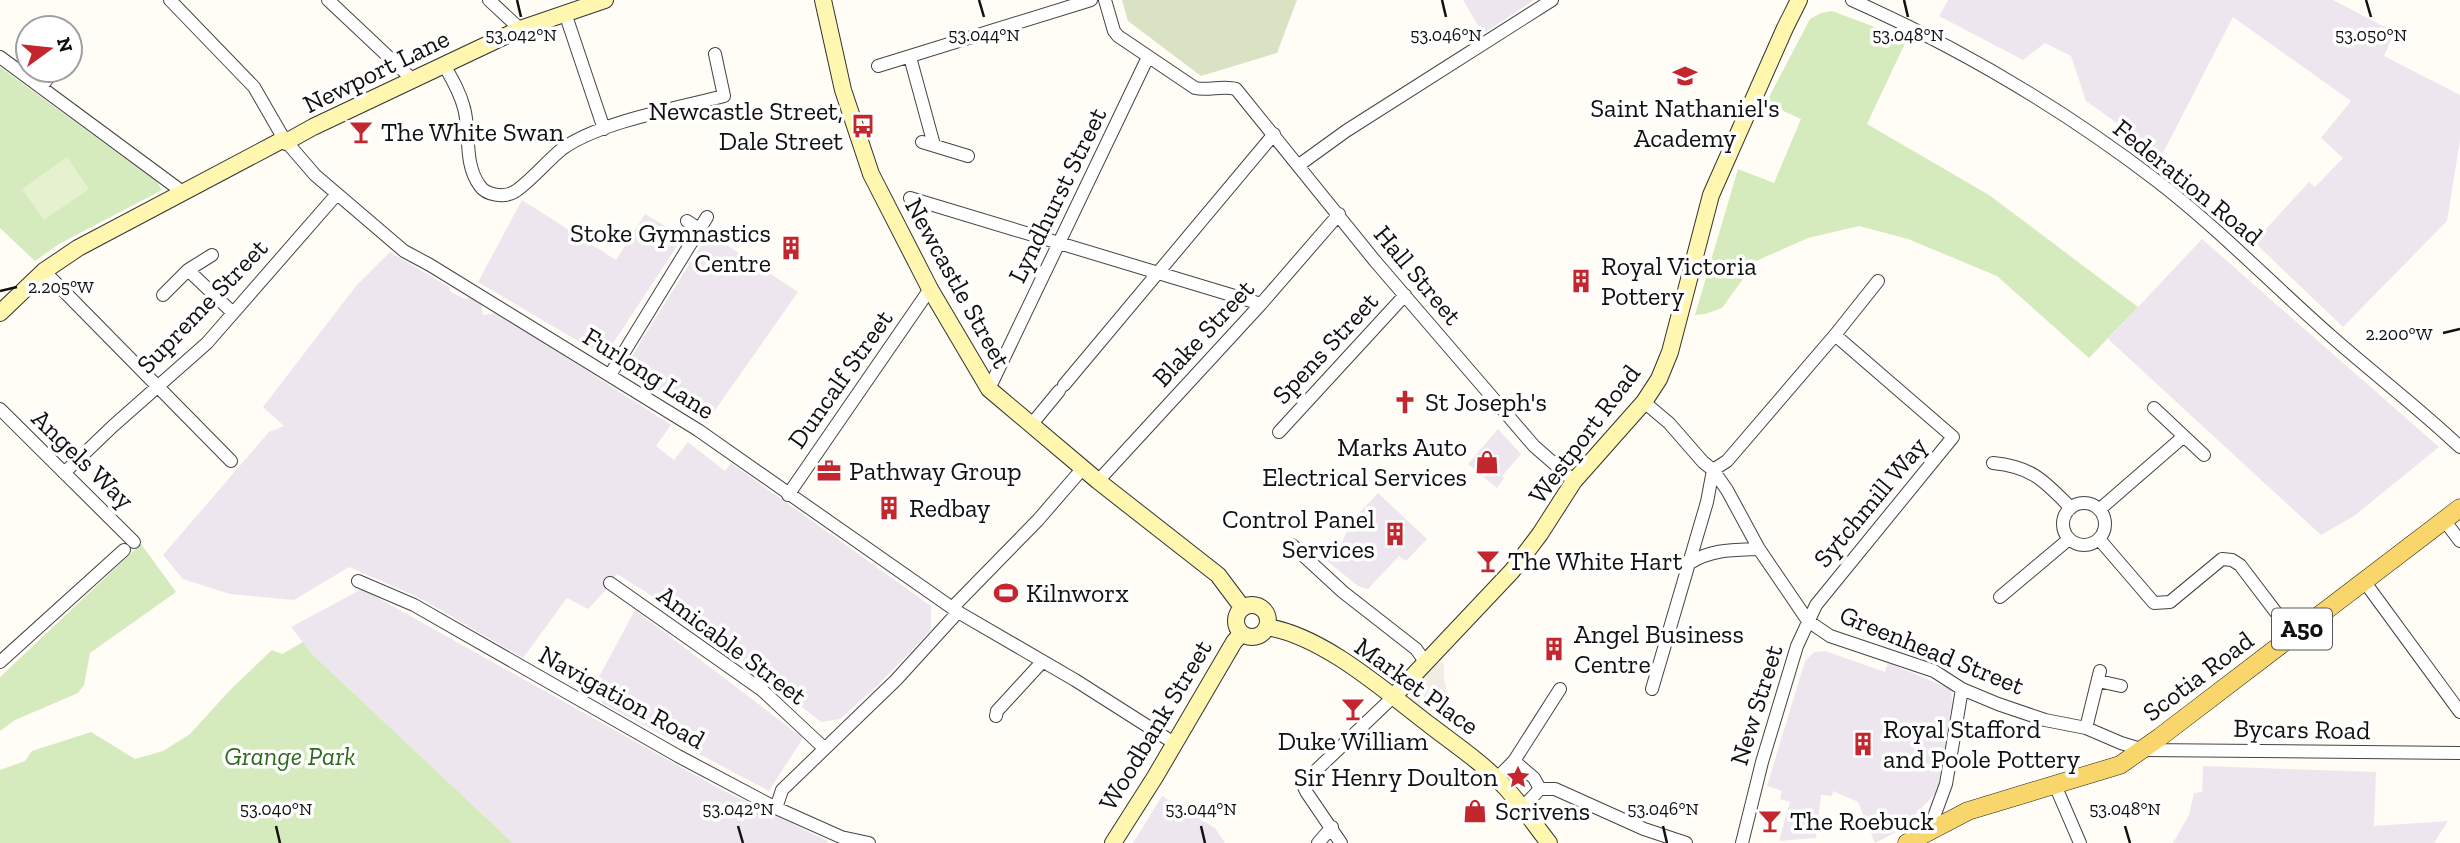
<svg xmlns="http://www.w3.org/2000/svg" width="2460" height="843" font-family="'Zilla Slab',serif">
<rect width="100%" height="100%" fill="#fffdf5"/>
<!-- industrial -->
<path fill="#eee6ef" d="M1463,0H1534L1483,34Z
M1948,0H2333L2385,27L2392,38L2384,56L2460,95V140L2447,221L2343,327L2254,242L2309,182L2315,187L2343,158L2321,138L2351,101L2233,17L2162,155L2086,101L2071,56L2045,43L2023,60L1939,16Z
M522,200L616,260L645,214L683,237L608,351L600,354L478,282Z
M709,233L798,292L706,423L632,374L628,362Z
M2202,239L2439,447L2354,516L2321,535L2108,339Z
M390,252L449,287L450,291L457,295L465,299L472,297L481,303L483,315L497,313L671,425L656,446L674,460L688,442L725,471L731,463L931,606V630L878,685L840,719L821,722L748,665L680,616L677,605L666,598L657,599L617,574L604,592L588,609L567,598L523,658L420,598L349,567L294,600L230,594L183,579L163,555L269,432L284,426L263,407L356,286Z
M1498,429L1521,454L1502,476L1504,478L1497,488L1468,464Z
M1378,493L1427,539L1406,561L1399,556L1368,589L1358,586L1327,561L1342,542L1351,522Z
M362,589L722,790L828,841L826,843H513L312,654L291,627Z
M635,610L803,738L769,791L602,703V693L593,688Z
M1825,651L1885,672L1888,663L1951,689L1952,703L1939,784L1934,795L1900,830L1875,843L1858,802L1833,791L1832,796L1821,795L1816,838L1779,841L1790,802L1780,799L1782,791L1767,786L1805,661L1814,652Z
M2203,766L2376,772L2374,826L2448,821L2434,843H2173L2189,815L2194,793L2202,792Z
M1162,796L1215,828L1225,843H1133Z"/>
<!-- green -->
<path fill="#d5ebbd" d="M1832,11L1907,39L1867,124L1989,195L2138,307L2089,358L1997,276L1908,239L1859,226L1808,238L1756,261L1722,308L1705,314L1695,315L1738,169L1774,183L1801,119L1766,103L1810,19L1821,13Z
M0,67L157,182L162,190L59,244L35,261L0,228Z
M141,544L176,592L90,653L84,685L78,693L15,720L0,731V677Z
M303,642L312,654L513,843H0V770L25,761L32,751L91,732L135,759L163,751L190,734L232,688L272,650L282,654Z"/>
<!-- cemetery -->
<path fill="#d9e3c4" d="M1122,0H1297L1277,53L1201,76L1128,21Z"/>
<!-- pitch -->
<path fill="#e6f2cf" d="M67,157L89,189L44,220L22,189Z"/>
<!-- plaza -->
<path fill="#f1ede2" d="M1437,662L1444,663V680L1454,718L1448,723L1436,713L1418,707L1410,698L1413,687Z"/>
<g fill="none" stroke-linecap="round" stroke-linejoin="round">
<!-- street casing -->
<g stroke="#444" stroke-width="14">
<path id="street" d="M170,0L254,87L284,139L315,175L404,251L430,265L698,430L958,612L1075,680L1174,743
M328,0L412,79
M489,0L520,29
M1105,0L1114,31L1118,36L1195,88C1209,91 1223,85 1236,89L1375,261L1486,390L1534,446L1574,481
M1852,0C1960,48 2063,109 2157,181C2219,229 2273,285 2331,336C2374,374 2419,408 2460,447
M565,13L604,129
M0,57L184,193
M910,57L934,145
M444,65C452,79 460,92 464,108C471,133 463,163 480,186C486,195 504,198 514,192C527,185 548,160 562,149C599,122 678,108 724,96L715,54
M878,66L1091,0
M41,87L51,74
M922,142L968,156
M1299,165L1346,131L1552,0
M910,198L1261,304
M687,221L699,229
M188,270L232,312
M44,271L231,461
M163,295L188,270L212,255
M610,375L707,217
M1064,385L1274,134
M989,389L1148,57
M1644,402L1669,423L1703,462L1713,470L1727,490L1759,549L1808,621L1830,636L1934,671L1962,689L1998,704L2045,720L2086,728L2121,743L2144,750L2460,753
M2154,408L2204,455
M0,409L134,542
M1031,425L1059,391
M1279,432L1405,295
M1993,463C2033,467 2044,481 2071,508
M1713,470L1727,461L1835,335L1878,281
M64,473L113,426L207,343L337,194
M1098,481L1261,304L1339,214
M788,495L930,289
M2063 524a21 21 0 1 1 42 0a21 21 0 1 1-42 0Z
M2100,509L2183,437
M2444,520L2460,541
M2099,539L2154,603L2170,602L2222,559L2232,560L2240,565L2294,636
M1292,545L1343,592L1416,649L1426,663
M1690,563C1711,549 1734,550 1759,549
M358,581L414,605L678,756L776,808L841,837L869,843
M2364,581L2460,712
M610,583L762,690L824,748
M2000,597L2069,539
M952,608L1038,520L1083,468
M0,662L124,550
M2098,681L2121,686
M1652,689L1707,502L1713,470
M996,716L997,711L1042,662
M2086,728L2100,671
M1514,761L1534,778L1540,789
M1496,779L1514,761L1560,689
M2055,785L2080,843
M776,808L782,790L896,680L958,612
M1522,808L1540,789H1555L1644,829L1686,843
M1937,827L1935,814L1946,784L1962,689
M1318,843L1332,827
M1341,843L1307,793L1304,787L1305,781L1393,697
M1742,843L1762,762L1797,646L1816,605L1953,437L1835,335"/>
</g>
<!-- secondary casing -->
<g stroke="#333" stroke-width="18">
<path id="secondary" d="M823,0L843,90L871,174L930,289L989,389L1098,481L1218,575L1242,607
M286,142L313,127L520,29L605,0
M0,313L44,271L78,248L284,139
M1236 621a16 16 0 1 1 32 0a16 16 0 1 1-32 0Z
M1267,627C1324,636 1386,692 1431,726C1457,746 1484,764 1506,788C1521,805 1535,825 1549,843
M1393,697L1512,571L1540,534L1574,481L1644,402L1659,379L1670,352L1711,195L1785,28L1799,0
M1113,843L1155,777L1234,642L1241,634"/>
</g>
<!-- primary casing -->
<g stroke="#222" stroke-width="19">
<path id="primary" d="M1907,843L1968,811L2120,765L2160,737L2460,508"/>
</g>
<!-- street -->
<use href="#street" stroke="#fff" stroke-width="12"/>
<!-- secondary -->
<use href="#secondary" stroke="#fff6b0" stroke-width="16"/>
<!-- primary -->
<use href="#primary" stroke="#f9d66b" stroke-width="18"/>
</g>
<!-- ticks -->
<path fill="none" stroke="#111" stroke-width="2.5" d="M517,0L521,17M979,0L984,17M1442,0L1446,17M1904,0L1908,17M2366,0L2371,17M0,291L17,287M2443,333L2460,329M276,826L280,843M738,826L743,843M1201,826L1205,843M1663,826L1667,843M2125,826L2130,843"/>
<!-- icons -->
<defs>
<g id="school-bare" transform="scale(1.89)"><path d="M0-5L7-2L0 1L-7-2ZM-4 1L0 2.5L4 1V4Q0 6-4 4Z" fill="#c4262e" stroke="#fff" stroke-width="2.5" paint-order="stroke"/></g>
<g id="bus-bare" transform="scale(1.89)"><path d="M-5-6H5V4H4V6H2V4H-2V6H-4V4H-5ZM-3.5-4V0h7V-4ZM-3.5 1.2v1.5H-2V1.2ZM2 1.2v1.5H3.5V1.2Z" fill="#c4262e" stroke="#fff" stroke-width="2.5" paint-order="stroke"/></g>
<g id="bar-bare" transform="scale(1.89)"><path d="M-6-5H6L.8 .8V4.5H3.5V6h-7V4.5H-.8V.8Z" fill="#c4262e" stroke="#fff" stroke-width="2.5" paint-order="stroke"/></g>
<g id="building-bare" transform="scale(1.89)"><path d="M-4-6H4V6H1V3H-1V6H-4ZM-2.5-4.3h1.7v1.8h-1.7ZM.8-4.3h1.7v1.8H.8ZM-2.5-1h1.7V.8h-1.7ZM.8-1h1.7V.8H.8Z" fill="#c4262e" stroke="#fff" stroke-width="2.5" paint-order="stroke"/></g>
<g id="church-bare" transform="scale(1.89)"><path d="M-1.2-6h2.4v3.5h3.3v2.4h-3.3V6h-2.4V-.1h-3.3v-2.4h3.3Z" fill="#c4262e" stroke="#fff" stroke-width="2.5" paint-order="stroke"/></g>
<g id="shop-bare" transform="scale(1.89)"><path d="M-5-2.5h2.3a2.7 3.5 0 0 1 5.4 0H5L5.5 6h-11ZM-1.5-2.5h3a1.5 2.3 0 0 0-3 0Z" fill="#c4262e" stroke="#fff" stroke-width="2.5" paint-order="stroke"/></g>
<g id="office-bare" transform="scale(1.89)"><path d="M-6-3h4V-5.5h4V-3h4V5H-6ZM-1-4.5V-3h2v-1.5ZM-6 0V1H6V0Z" fill="#c4262e" stroke="#fff" stroke-width="2.5" paint-order="stroke"/></g>
<g id="stadium-bare" transform="scale(1.89)"><path d="M0-5a6.5 5 0 1 0 0 10a6.5 5 0 1 0 0-10ZM-3.5-1.8h7v3.6h-7Z" fill="#c4262e" stroke="#fff" stroke-width="2.5" paint-order="stroke"/></g>
<g id="sight-bare" transform="scale(1.89)"><path d="M0-6L1.8-2.2L6-1.7L2.9 1.2L3.7 5.4L0 3.3L-3.7 5.4L-2.9 1.2L-6-1.7L-1.8-2.2Z" fill="#c4262e" stroke="#fff" stroke-width="2.5" paint-order="stroke"/></g>
</defs>
<g fill-rule="evenodd">
<use href="#school-bare" x="1685" y="76"/>
<use href="#bus-bare" x="863" y="126"/>
<use href="#bar-bare" x="361" y="132"/>
<use href="#building-bare" x="791" y="248"/>
<use href="#building-bare" x="1581" y="281"/>
<use href="#church-bare" x="1405" y="402"/>
<use href="#shop-bare" x="1487" y="462"/>
<use href="#office-bare" x="829" y="471"/>
<use href="#building-bare" x="889" y="508"/>
<use href="#building-bare" x="1395" y="534"/>
<use href="#bar-bare" x="1488" y="561"/>
<use href="#stadium-bare" x="1006" y="593"/>
<use href="#building-bare" x="1554" y="649"/>
<use href="#bar-bare" x="1353" y="709"/>
<use href="#building-bare" x="1863" y="744"/>
<use href="#sight-bare" x="1518" y="777"/>
<use href="#shop-bare" x="1475" y="811"/>
<use href="#bar-bare" x="1770" y="821"/>
</g>
<g text-anchor="middle" stroke-width="7" stroke-linejoin="round" paint-order="stroke">
<!-- shield labels -->
<rect fill="#fff" stroke="#585858" stroke-width="2" x="2272" y="608.5" width="60" height="41" rx="5"/>
<g font-size="24" font-weight="bold" fill="#111">
<text x="2302" y="637">A50</text>
</g>
<!-- street labels -->
<g font-size="26" fill="#111" stroke="#fff">
<text transform="translate(376 71) rotate(-26)" y="9">Newport Lane</text>
<text transform="translate(2188 182) rotate(39)" y="9">Federation Road</text>
<text transform="translate(1057 195) rotate(-64)" y="9">Lyndhurst Street</text>
<text transform="translate(1418 275) rotate(50)" y="9">Hall Street</text>
<text transform="translate(958 283) rotate(61)" y="9">Newcastle Street</text>
<text transform="translate(202 306) rotate(-46)" y="9">Supreme Street</text>
<text transform="translate(1203 333) rotate(-47)" y="9">Blake Street</text>
<text transform="translate(1325 348) rotate(-47)" y="9">Spens Street</text>
<text transform="translate(649 373) rotate(32)" y="9">Furlong Lane</text>
<text transform="translate(840 379) rotate(-55)" y="9">Duncalf Street</text>
<text transform="translate(1584 434) rotate(-53)" y="9">Westport Road</text>
<text transform="translate(83 459) rotate(44)" y="9">Angels Way</text>
<text transform="translate(1870 502) rotate(-50)" y="9">Sytchmill Way</text>
<text transform="translate(732 645) rotate(37)" y="9">Amicable Street</text>
<text transform="translate(1932 650) rotate(22)" y="9">Greenhead Street</text>
<text transform="translate(2198 676) rotate(-37)" y="9">Scotia Road</text>
<text transform="translate(1417 686) rotate(36)" y="9">Market Place</text>
<text transform="translate(622 697) rotate(29)" y="9">Navigation Road</text>
<text transform="translate(1756 705) rotate(-73)" y="9">New Street</text>
<text transform="translate(1155 725) rotate(-59)" y="9">Woodbank Street</text>
<text transform="translate(2302 729) rotate(1)" y="9">Bycars Road</text>
</g>
<!-- poi labels -->
<g font-size="26" fill="#111" stroke="#fff" text-anchor="start">
<text x="1685" y="117" text-anchor="middle">Saint Nathaniel's<tspan x="1685" dy="30">Academy</tspan></text>
<text x="843" y="120" text-anchor="end">Newcastle Street,<tspan x="843" dy="30">Dale Street</tspan></text>
<text x="381" y="141">The White Swan</text>
<text x="771" y="242" text-anchor="end">Stoke Gymnastics<tspan x="771" dy="30">Centre</tspan></text>
<text x="1601" y="275">Royal Victoria<tspan x="1601" dy="30">Pottery</tspan></text>
<text x="1425" y="411">St Joseph's</text>
<text x="1467" y="456" text-anchor="end">Marks Auto<tspan x="1467" dy="30">Electrical Services</tspan></text>
<text x="849" y="480">Pathway Group</text>
<text x="909" y="517">Redbay</text>
<text x="1375" y="528" text-anchor="end">Control Panel<tspan x="1375" dy="30">Services</tspan></text>
<text x="1508" y="570">The White Hart</text>
<text x="1026" y="602">Kilnworx</text>
<text x="1574" y="643">Angel Business<tspan x="1574" dy="30">Centre</tspan></text>
<text x="1883" y="738">Royal Stafford<tspan x="1883" dy="30">and Poole Pottery</tspan></text>
<text x="1353" y="750" text-anchor="middle">Duke William</text>
<text x="1498" y="786" text-anchor="end">Sir Henry Doulton</text>
<text x="1495" y="820">Scrivens</text>
<text x="1790" y="830">The Roebuck</text>
</g>
<!-- park labels -->
<g font-size="26" font-style="italic" fill="#2f6b1f" stroke="#fff">
<text x="290" y="765">Grange Park</text>
</g>
</g>
<g font-size="18" text-anchor="middle" fill="#111" stroke="#fff" stroke-width="7" stroke-linejoin="round" paint-order="stroke">
<text x="521" y="41">53.042°N</text>
<text x="984" y="41">53.044°N</text>
<text x="1446" y="41">53.046°N</text>
<text x="1908" y="41">53.048°N</text>
<text x="2371" y="41">53.050°N</text>
<text x="61" y="293">2.205°W</text>
<text x="2399" y="340">2.200°W</text>
<text x="276" y="815">53.040°N</text>
<text x="738" y="815">53.042°N</text>
<text x="1201" y="815">53.044°N</text>
<text x="1663" y="815">53.046°N</text>
<text x="2125" y="815">53.048°N</text>
</g>
<!-- north arrow -->
<g transform="translate(49 49) rotate(75)"><circle r="33" fill="#ffffff" stroke="#a0a0a0" stroke-width="2"/>
<path d="M0-5L12 26L0 18L-12 26Z" fill="#c4262e"/>
<text y="-10" font-size="19" font-weight="bold" text-anchor="middle" fill="#111111">N</text>
</g>
</svg>
